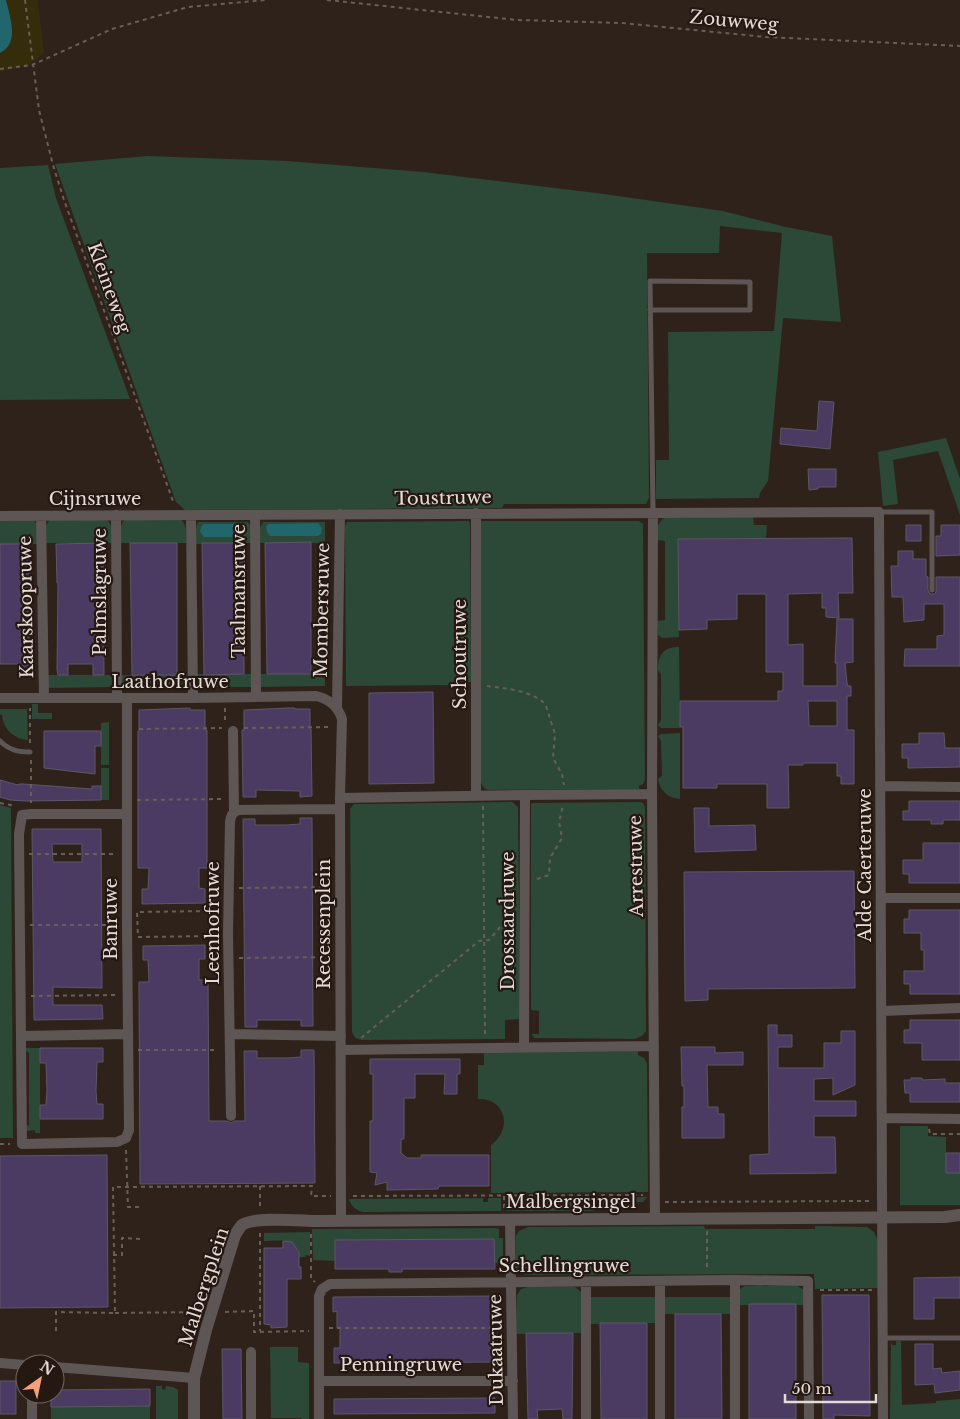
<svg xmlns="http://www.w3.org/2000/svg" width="960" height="1419" font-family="'Libre Baskerville',serif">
<rect width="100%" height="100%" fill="#2f221b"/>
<!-- green -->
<path fill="#2b4936" d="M148,156L287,161L423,172L604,194L723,211L786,227L832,236L841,322L783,318L768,481L760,493L759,498L656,499V460H669L668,332L774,331L782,233L720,226L719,253H647L649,498L646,504H504L502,508L185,510L176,502L55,164Z
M48,165L56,198L130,399L0,400V168Z
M946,438L960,479V515L938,451L893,460L898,504L883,506L878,452Z
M753,516L754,525H767L766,538L678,539L679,637L662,638L658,635L657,621L665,620V541L657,540C657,531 656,524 664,518Z
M106,519C114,525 112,534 112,543H46V525L50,520Z
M180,519C188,525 186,534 186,543H120V527L124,520Z
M0,520H33L37,524L38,544H0Z
M469,521L470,525L471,682L450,683L449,685L346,686L345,531V526L347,522Z
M481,521H639L643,524L645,780L643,784L639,786V789L488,790L484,788L480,781Z
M198,522H248L251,527V543H202V544H196V528Z
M263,522H325V543H260L259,529Z
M679,647L680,728H661L658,725L661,720V674L658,670C658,655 663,647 679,647Z
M187,674V687H122L121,675Z
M197,674H251V687H197Z
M260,674H325V686L261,687Z
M47,675H112V687L47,688Z
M32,704H38V713H52V719H32Z
M0,709H27L28,740C14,739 3,729 2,715L0,714Z
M109,722V765H101V723Z
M680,733V799C668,798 660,791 658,779L662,776L661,741L658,736L661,734Z
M101,768H109V800H101Z
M512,802L518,807L520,1019L505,1020V1039L362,1040L355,1038L352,1032L350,809L354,804H361Z
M640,802L643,803L645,807L646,1031L642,1036L635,1039L534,1038L532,1034H539V1011L531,1010V804L532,803Z
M0,805L11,808L13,1138H0Z
M26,1048H40V1133H35V1130L26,1131V1126L29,1125V1053L26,1051Z
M638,1051V1055L644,1058L647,1063L648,1192L491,1193V1145C513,1129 506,1098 478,1099V1065H484V1052Z
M900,1126H928V1136L946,1137V1173H960V1205H900Z
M647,1197L643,1202H613V1198Z
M483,1198V1202H488V1198H501V1211L364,1212C356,1211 351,1206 349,1199Z
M507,1198H609V1206L592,1211H506Z
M704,1226L705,1229H815V1226L867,1227L874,1232L878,1241V1288L815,1289L814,1274L525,1275L520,1271H516V1236L519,1231L528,1227Z
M495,1228L499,1229V1238H503V1263H494V1239L335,1240V1261L313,1260L312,1229Z
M310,1232V1256L305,1255V1257H299V1250H296C293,1237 275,1241 264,1241V1233Z
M796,1285L804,1290L805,1305H739V1290L744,1286Z
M528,1287H575L581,1292L582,1333L516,1334L517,1295L521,1289Z
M590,1297H656V1323L590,1324Z
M664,1297H730V1314H664Z
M891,1341L892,1345H896V1341H901L902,1405L936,1403V1401L960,1399V1419H890Z
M270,1347H298V1362L309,1363V1419H302L301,1418H271Z
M156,1386H162V1389L165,1390L166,1386L173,1387L178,1390V1419H156Z
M150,1406V1419H51V1407Z"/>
<!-- sand -->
<path fill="#342c0b" d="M0,0H38L44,53L28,66L0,72Z"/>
<!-- water -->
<path fill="#21656d" d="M0,0H6C10,18 20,43 0,53Z
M318,523L322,528L321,534L318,536H270L267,532L266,526L269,524Z
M204,524H242L247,529L245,534L241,537H204L200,532L201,527Z"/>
<!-- building -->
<path fill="#4b3a61" stroke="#5d5866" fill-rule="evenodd" d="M819,401L834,402L830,449L780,444L781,428L817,431Z
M808,469H836V487H818V489L809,490Z
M906,525H921V541H906Z
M941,525H960V555L936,556V536H941Z
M852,538L853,593H838L839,618L826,617V608H822V593L788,594V645L803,644V686H837V663H835L837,619H853V662L845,663L847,683L848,686H851V696H847V730H854V784H841V776H837V763H803V765H788L789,808H767V784H717V788H683V727H680V701H778V691H783V672H766V594H737V619L707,620V629L679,630L678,539ZM808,701H837V726H809Z
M311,542V674H267L265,543Z
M103,543L104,675H93V664H68V675H58L57,670L58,583H57L56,544Z
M130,543H177V675H132Z
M202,543H244V674L204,675Z
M0,544H29V676H19V664H0Z
M898,551H913V559H926V576L928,577V590L930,594H934L936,592V577H960V666H904L905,649H937V636L944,635V604H924V620L904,622L903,597H892L891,566H898Z
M433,692L434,783L369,784V693Z
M190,708V710H205V730H207V868H199V888L205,889V903L142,904V889H148L149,868H138V731H139V710Z
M288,708H295V709H310V729H311L312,796L300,797V791L256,790V797H243L242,730H244V710Z
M44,731H101V746H95V774L44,768Z
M919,733H944L945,748H960V767L908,768V758H902V744H919Z
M0,780L18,785L19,784H23L92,789V786H101V800L27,801L10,800L0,797Z
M909,801H960V820H943V824H931V820H903V811H909Z
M694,808H709V826L755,825L756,850L695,852Z
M300,818H312L313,1026H301V1020H257V1027H245L243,819H255V825H286L300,824Z
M32,829H101L102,988L53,987V1005H102L103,1019L34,1020ZM52,844H82V862H53Z
M923,843H960V883H909V874H903V860H923Z
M854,871L855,988L708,989V1000L685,1001L684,872Z
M909,910H960V994H910V984H904V971H924V950H921V933H904V919H909Z
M205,945V959H199V980H208L209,1121H227L231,1123L235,1121H245L244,1051H257V1058H287L301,1057V1050H314L315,1183L140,1184L139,982H149L148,960H143V946Z
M910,1020H960V1060H922V1043H904V1030H910Z
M768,1025H777V1035H792V1047H778V1068H824V1043H841V1031H855V1085L833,1095V1078L814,1079V1101H856V1116H814V1137H835L836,1173L750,1174V1155L769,1154Z
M681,1047H715V1053L743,1052V1065H707L708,1107H718V1114H724V1138H682V1107H684V1086H682Z
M40,1048H103V1062H97L96,1091L97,1104H103V1119H40V1105H46L47,1091L46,1063H40Z
M370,1059H460V1074H457V1094H444L445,1074H415V1098H404V1139H401V1153L407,1158H421V1155H489V1186H439L438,1189L387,1190V1182L375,1185L377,1173L370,1172V1121H373V1074H370Z
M911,1078H922V1080L945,1079V1083H960V1102H910V1093H905L904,1080H911Z
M946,1153H960V1173H946Z
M107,1155L108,1307L0,1308V1156Z
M494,1239L495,1269H402V1272H389V1269H335V1240Z
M283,1241L292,1242L299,1252V1267H301V1279H287V1327L271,1328V1325L264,1324V1248H283Z
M960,1277V1298H934V1319H914V1278Z
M822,1295H869L870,1416L834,1415V1419H823Z
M495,1296V1311H491L492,1348H495V1362L334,1363V1348H340V1328H337V1311L333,1312V1297Z
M749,1304H796V1419H749Z
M675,1314H721L722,1419H675Z
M600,1323H647V1419H601Z
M526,1333H573L572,1419H563L562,1409L537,1410L538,1419H528Z
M915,1344H933V1369L941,1368L942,1373L960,1371V1390L935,1393L934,1384L915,1385Z
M222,1349H241L242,1419H223Z
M0,1381H16V1414H0Z
M150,1389V1406L51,1407V1394H55V1390Z
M495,1398V1413L334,1414V1399Z"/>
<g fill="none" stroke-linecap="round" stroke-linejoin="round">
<!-- path -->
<path stroke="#6a5e58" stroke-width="2" stroke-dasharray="4 4" stroke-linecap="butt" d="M25,0L39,110L53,165L64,200L174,504
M327,0L517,20L622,23L766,37L960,46
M0,69L32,65L112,29L188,7L266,0
M487,686C503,688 537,691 546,706L555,734L553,758L562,774L564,785
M225,708V723
M244,728L332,727
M139,729L222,728
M30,743V708
M31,760V803
M137,800L222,799
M0,803L15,806
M483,806L485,1036
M29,854H117
M537,879L549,875L550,858L562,838L559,822L563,805
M239,888L329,887
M212,911L213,936L138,937L137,912Z
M30,925H115
M239,958L329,957
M31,996L116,995
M361,1038L479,941L489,940L514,911
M138,1050H218
M929,1129L930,1134H960
M0,1144H10
M126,1150L128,1207H139
M260,1186V1209
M353,1196L643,1195
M504,1196V1208
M665,1202L870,1201
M707,1231V1269
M260,1233V1331
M311,1234V1279L315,1282
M113,1255H122V1238L140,1239
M820,1290H873
M225,1312L254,1311V1332L309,1331
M115,1313L200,1312
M329,1328H502
M56,1331V1312L115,1313L113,1187L312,1186L311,1196H331"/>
<!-- service -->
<path stroke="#5e5654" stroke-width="5" d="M650,310H750V282L650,281L653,512
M879,512H932V590
M0,741C9,750 18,752 30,752
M883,1338H960"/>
<!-- minor -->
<path stroke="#5e5654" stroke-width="10" d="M653,512L652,794L655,1220
M476,513V795
M116,515L117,698
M255,515L256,697
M0,516L879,512L883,1419
M41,516L44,698
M191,516L193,698
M0,698H193L316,696C329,699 338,706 342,719L340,798L341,1221
M337,707L340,514
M233,731L234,812
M880,786L960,787
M340,798L525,795L652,794
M126,814H31L22,815L19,834L22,1144L117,1142L126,1138L129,1130L127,925V698
M881,898H960
M882,1011L960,1008
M230,1034L341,1036
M22,1036L128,1034
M524,1048L525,795
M341,1050L654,1046
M231,1116L228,934L230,822C231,815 232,813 238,810L340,809
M882,1118L960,1119
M510,1220L513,1419
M735,1280V1419
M660,1281V1419
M586,1282V1419
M0,1363L25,1365
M55,1367L194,1378
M319,1381H513
M32,1394V1419
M251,1419V1352
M319,1419V1296L322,1289L330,1284L735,1280L808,1281L809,1419"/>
<!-- tertiary -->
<path stroke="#5e5654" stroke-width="12" d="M194,1419V1378L206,1330L235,1235C237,1232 239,1228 242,1225C254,1216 302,1221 318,1221L945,1217L960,1215"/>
</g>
<g text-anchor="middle" stroke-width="4.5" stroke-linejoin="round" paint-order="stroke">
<!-- street labels -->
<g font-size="18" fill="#e4dad6" stroke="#251812">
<text transform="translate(734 21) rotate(5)" y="6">Zouwweg</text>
<text transform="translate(109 288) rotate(70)" y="6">Kleineweg</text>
<text transform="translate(443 498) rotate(-1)" y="6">Toustruwe</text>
<text x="95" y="505">Cijnsruwe</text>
<text transform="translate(239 591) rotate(-90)" y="6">Taalmansruwe</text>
<text transform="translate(100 592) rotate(-90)" y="6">Palmslagruwe</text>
<text transform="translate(26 607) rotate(-91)" y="6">Kaarskoopruwe</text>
<text transform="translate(322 610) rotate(-89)" y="6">Mombersruwe</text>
<text transform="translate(460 654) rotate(-90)" y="6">Schoutruwe</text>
<text x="170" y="688">Laathofruwe</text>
<text transform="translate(865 865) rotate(-90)" y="6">Alde Caerteruwe</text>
<text transform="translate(636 866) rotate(-91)" y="6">Arrestruwe</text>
<text transform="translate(111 919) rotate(-90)" y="6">Banruwe</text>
<text transform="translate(508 921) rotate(-90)" y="6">Drossaardruwe</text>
<text transform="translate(213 923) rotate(-90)" y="6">Leenhofruwe</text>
<text transform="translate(324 924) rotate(-90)" y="6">Recessenplein</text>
<text x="571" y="1208">Malbergsingel</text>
<text x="564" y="1272">Schellingruwe</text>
<text transform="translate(204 1287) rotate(-72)" y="6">Malbergplein</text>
<text transform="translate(496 1350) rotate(-91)" y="6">Dukaatruwe</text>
<text x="401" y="1371">Penningruwe</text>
</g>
</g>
<!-- north arrow -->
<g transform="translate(40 1379) rotate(33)"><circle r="24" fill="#251812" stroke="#716660"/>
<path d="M0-4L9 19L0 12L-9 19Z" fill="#f1a17c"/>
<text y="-8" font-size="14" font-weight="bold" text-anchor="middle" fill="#e4dad6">N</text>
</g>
<!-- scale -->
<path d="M785 1394v8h91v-8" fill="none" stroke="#e4dad6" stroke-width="2.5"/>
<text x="792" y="1394" font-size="15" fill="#e4dad6" stroke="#251812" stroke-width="4" paint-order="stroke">50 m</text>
</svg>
